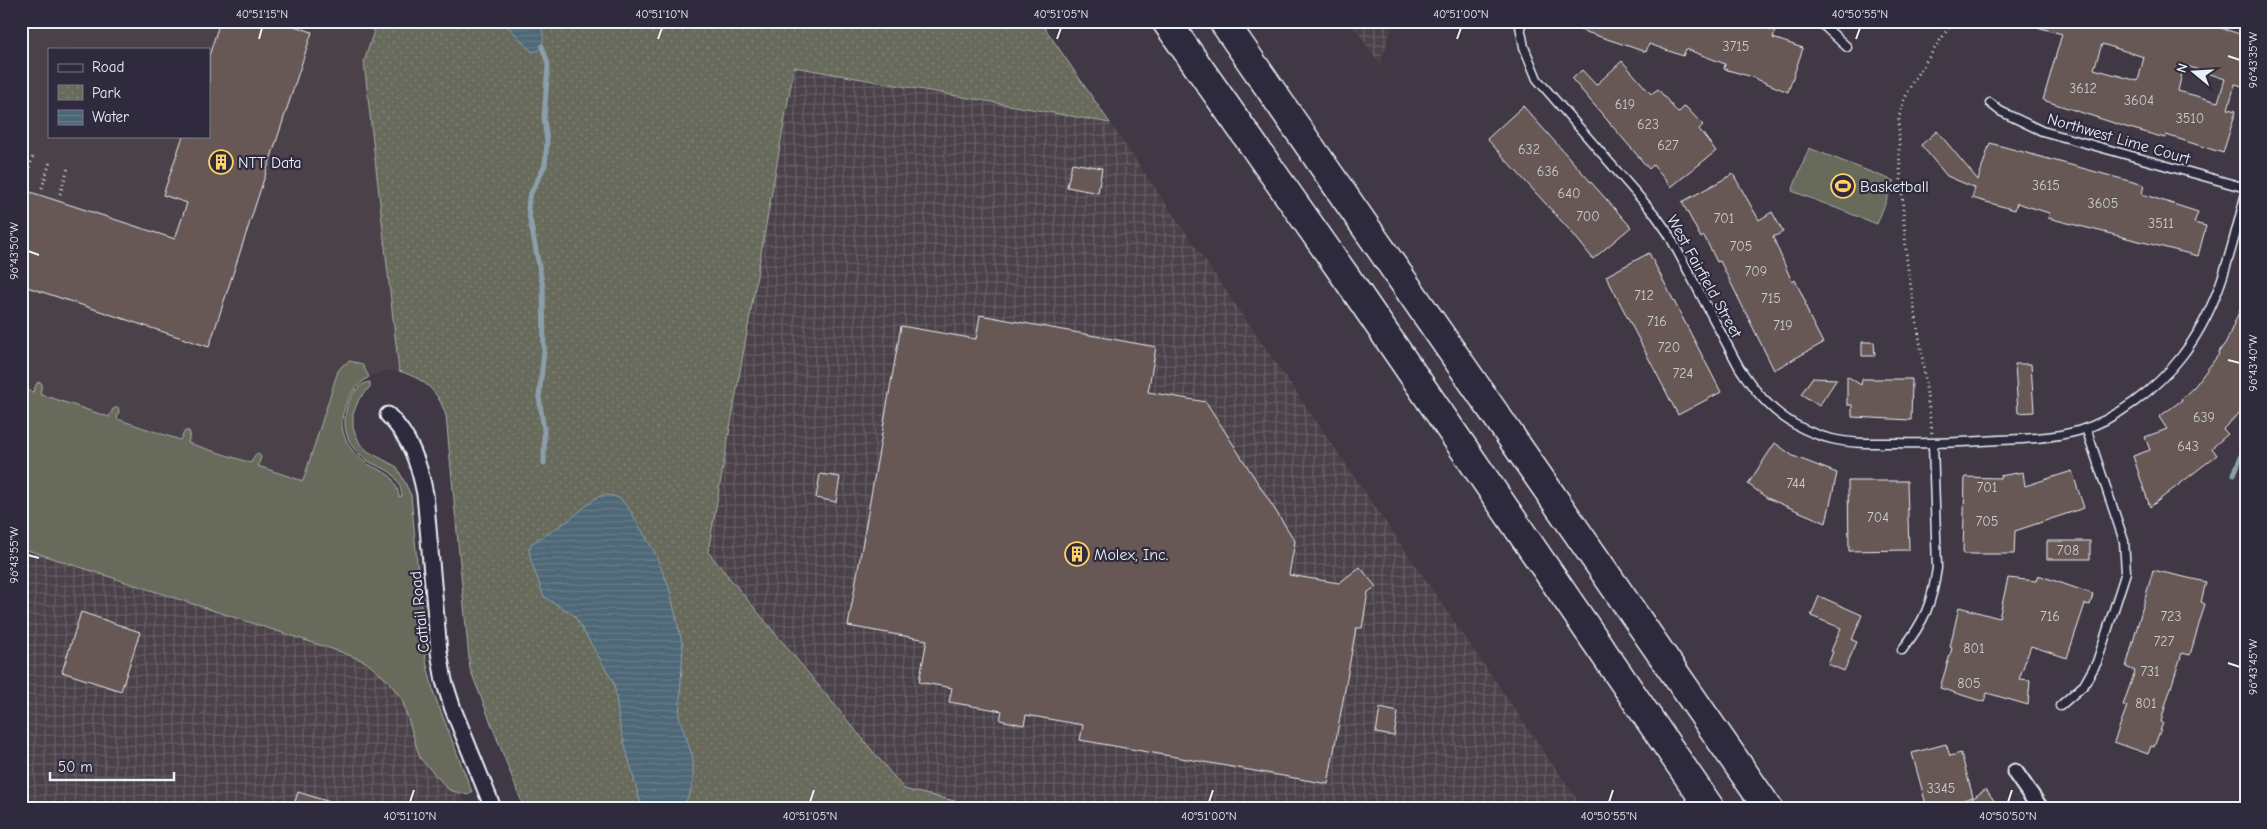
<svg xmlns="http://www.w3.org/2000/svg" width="2267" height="829" font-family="'Comic Neue',sans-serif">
<defs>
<pattern id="industrial-grid" width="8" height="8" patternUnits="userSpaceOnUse" patternTransform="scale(1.25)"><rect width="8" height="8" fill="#4c4249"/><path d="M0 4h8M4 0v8" fill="none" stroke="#665e64"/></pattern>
<pattern id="park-dots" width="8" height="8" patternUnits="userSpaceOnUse" patternTransform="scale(1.25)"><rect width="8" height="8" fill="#686b5c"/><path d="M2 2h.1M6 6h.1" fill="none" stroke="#7e8174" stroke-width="1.8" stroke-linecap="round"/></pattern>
<pattern id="water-rules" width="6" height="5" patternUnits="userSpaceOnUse" patternTransform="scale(1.25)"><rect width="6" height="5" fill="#4e6777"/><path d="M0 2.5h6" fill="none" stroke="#687d8b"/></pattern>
</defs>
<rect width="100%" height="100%" fill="#403844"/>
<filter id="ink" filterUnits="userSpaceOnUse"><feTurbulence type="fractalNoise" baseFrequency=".02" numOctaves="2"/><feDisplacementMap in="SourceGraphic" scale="10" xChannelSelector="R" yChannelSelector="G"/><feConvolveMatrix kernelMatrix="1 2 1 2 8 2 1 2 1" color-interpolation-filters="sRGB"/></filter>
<g filter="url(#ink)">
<!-- built -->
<path fill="#4c4249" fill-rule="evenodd" d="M21,21H377L364,62L399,371H384L363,379L355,385L345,402L317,505L21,410ZM49,49H209V136H49Z"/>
<!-- industrial -->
<path fill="url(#industrial-grid)" d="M1350,21H1394L1380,65Z
M794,67L1110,123L1583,808H958V802L904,789L708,552Z
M21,410L317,505L430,718L467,808H21Z"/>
<!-- grass -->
<path fill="#686b5c" stroke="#a8aeaa" d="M1809,148L1894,181L1877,224L1792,191Z
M349,361L362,364L369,377C356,386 348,394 344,410C337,430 349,452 366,463C374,468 383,470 390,476C395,482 398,489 399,497L402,496C401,489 399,481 393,475C387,468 378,467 370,462C346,449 339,423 350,399C354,391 361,383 370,382V387L359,399L353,414V428L360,444L369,452L397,467L411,495L426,661L434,694L472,792L468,795L449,790L420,758L402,699L388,681L366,662L341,652L21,548V388L33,392L37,383L40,382L42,384L40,394L109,417L113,409L118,407L119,411L117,419L180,440L185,431H189L190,434L188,443L251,463L255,455L258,453L261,457L258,466L303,481L338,371L342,366Z"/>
<!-- park -->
<path fill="url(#park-dots)" stroke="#a8aeaa" d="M377,21H1040L1110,123L794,67L708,552L904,789L959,802L958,808H524L470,669L446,416C438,390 424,379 399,371L364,62Z"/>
<!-- water -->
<path fill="url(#water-rules)" stroke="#8c9eab" d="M503,21H538C544,31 546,42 538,51H531Z
M605,495L614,496L622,500L629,509L654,551L669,587L683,647L679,717L693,758V782L689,796L681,808H645L641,805L620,727L614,683L574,615L544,597L531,561L529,550L531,544L569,520L597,497Z"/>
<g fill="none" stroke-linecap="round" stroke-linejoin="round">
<!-- stream -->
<path stroke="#8c9eab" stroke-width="5" d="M542,46L548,64L544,119L547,142L545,165L529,197L528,209L543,287L544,351L539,397L544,430V463
M2234,474L2246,444"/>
</g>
<!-- building -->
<path fill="#675955" stroke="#e8f1f8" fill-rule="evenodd" d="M220,21H280L312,32L209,347L21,285V189L175,239L187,203L163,195L183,136H209V56Z
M1562,21H1741L1775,31L1773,38L1803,48L1788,92L1749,76L1724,69L1725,64L1686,49L1683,56L1649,44L1646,52L1562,24Z
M2031,21H2199L2246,36V87L2235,84L2228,109L2236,111L2223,153L2166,135L2165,138L2126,127L2043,100L2062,34L2030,25ZM2102,44L2144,57L2138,81L2094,69ZM2184,65L2225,79L2218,102L2178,91Z
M1622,61L1651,94L1658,89L1678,113L1685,106L1703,125L1699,129L1716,151L1671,187L1653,165L1649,169L1572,79L1582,70L1596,85Z
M1523,106L1631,227L1593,259L1574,235L1487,139Z
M1937,131L1978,180L1990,143L2144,185L2142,194L2198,212L2194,223L2206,226L2198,256L2048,218L2049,213L2017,203L2015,210L1972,198L1975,188L1947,176L1921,145Z
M1072,163L1102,168L1098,193L1067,187Z
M1733,174L1759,220L1772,212L1783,232L1773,237L1792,282L1795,280L1806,303L1805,304L1810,318L1823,343L1774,370L1720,261L1717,262L1704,236L1701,238L1682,202Z
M1649,253L1721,392L1678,415L1606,276Z
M2246,296V407L2223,429L2228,434L2212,448L2217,455L2150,507L2133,456L2150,450L2145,437L2167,429L2159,417L2182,400L2181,399L2194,387L2219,354L2218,353L2226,342Z
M980,315L1156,347L1148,392L1206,402L1295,541L1289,575L1339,583L1360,567L1376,587L1368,592L1362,628H1356L1328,784L1080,740L1083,725L1026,715L1024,725L1000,720L1002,711L949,702L952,688L919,682L927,640L848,626L901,326L976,339Z
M1862,342H1874L1875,356H1862Z
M2015,364H2031L2034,412L2018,413Z
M1847,376L1861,385L1862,379H1912L1911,420L1852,417V405H1847Z
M1812,378L1837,379L1819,406L1801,394Z
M1775,443L1793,456L1837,473L1826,523L1767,498L1748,484Z
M2072,471L2084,508L2015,531L2014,554H1963L1965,477L2000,478V476L2023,472L2025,486Z
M820,474L840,477L836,502L816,498Z
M1848,481H1907L1909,550L1849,551Z
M2047,541H2090V559H2047Z
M2153,570L2206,582L2201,602L2205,604L2190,655L2182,653L2167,700L2161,722L2163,723L2154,747L2151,746L2148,754L2114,742L2127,706L2123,705L2135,671L2126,667Z
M2038,575L2093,594L2090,605L2085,604L2067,658L2031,646L2019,679L2030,680L2028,705L1987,693L1984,702L1940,688L1952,648L1950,647L1959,607L1999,618L2008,578L2036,581Z
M1819,596L1862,615L1852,640L1857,642L1844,671L1828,664L1833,652L1831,651L1841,628L1811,616Z
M81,612L140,632L121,691L62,672Z
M1380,708L1398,712L1394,736L1376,733Z
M1946,744L1950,756L1961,753L1973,797L1937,808H1927L1912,753Z
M1986,789L1999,808H1959Z
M298,792L339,805V808H293Z"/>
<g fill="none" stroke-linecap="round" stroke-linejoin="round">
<!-- service casing -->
<g stroke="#e8f1f8" stroke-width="11">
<path id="service" d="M1519,21L1524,47L1537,79L1656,216L1668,233L1739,367C1754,390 1770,410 1794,424C1805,430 1819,436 1832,439C1853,444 1875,443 1896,443C1931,444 1965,442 1999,440C2025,439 2052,438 2078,431C2116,420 2157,388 2181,357C2219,309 2231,250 2246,193
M1816,21L1822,24L1847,47
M1990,103L2000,111L2042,131L2246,188
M1902,650C1924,622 1932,604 1937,568L1933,444
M2060,706L2084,685L2097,662L2126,572L2124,541L2086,428"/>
</g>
<!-- minor casing -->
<g stroke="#e8f1f8" stroke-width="19">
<path id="minor" d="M388,415C410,437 419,463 425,494L439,652L444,681L453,709L493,808
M2015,772L2040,808"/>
</g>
<!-- motorway casing -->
<g stroke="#e8f1f8" stroke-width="31">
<path id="motorway" d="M1166,21L1353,287L1710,808
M1223,21L1768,808"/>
</g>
<!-- path -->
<path stroke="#e8f1f8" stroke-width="3" stroke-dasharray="1 4" stroke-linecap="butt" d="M25,182L33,156
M42,188L50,162
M60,194L68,168
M1932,433L1921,348L1907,263L1899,154V117L1904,100L1913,81L1953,21"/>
<!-- service -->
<use href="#service" stroke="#2f2a3d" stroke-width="8"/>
<!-- minor -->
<use href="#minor" stroke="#2f2a3d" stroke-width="15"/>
<!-- motorway -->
<use href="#motorway" stroke="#2f2a3d" stroke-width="28"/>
</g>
</g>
<!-- ticks -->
<path fill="none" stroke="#e8f1f8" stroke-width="2" d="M259,39L262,28M658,39L662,28M1057,39L1061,28M1457,39L1461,28M1856,39L1860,28M2228,56L2240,60M28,251L39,255M2228,360L2240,363M28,555L39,558M2228,663L2240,667M410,802L414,790M810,802L814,790M1209,802L1213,790M1609,802L1613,790M2008,802L2012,790"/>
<!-- icons -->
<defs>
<g id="building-ring" transform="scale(1.25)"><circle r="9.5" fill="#2f2a3d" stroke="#ffd166" stroke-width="1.5"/><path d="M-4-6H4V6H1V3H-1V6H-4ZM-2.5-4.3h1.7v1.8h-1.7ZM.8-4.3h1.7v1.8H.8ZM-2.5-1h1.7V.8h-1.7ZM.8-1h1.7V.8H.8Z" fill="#ffd166"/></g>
<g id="stadium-ring" transform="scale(1.25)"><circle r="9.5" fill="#2f2a3d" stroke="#ffd166" stroke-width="1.5"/><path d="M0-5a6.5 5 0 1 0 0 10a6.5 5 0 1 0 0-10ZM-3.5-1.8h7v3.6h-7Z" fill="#ffd166"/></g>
</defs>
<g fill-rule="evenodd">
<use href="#building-ring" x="221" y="162"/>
<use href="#stadium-ring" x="1843" y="186"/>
<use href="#building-ring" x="1077" y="554"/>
</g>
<g text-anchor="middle" stroke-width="4.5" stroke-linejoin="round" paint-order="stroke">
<!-- number labels -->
<g font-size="14" fill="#c8cbcf">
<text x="1736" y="51">3715</text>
<text x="2083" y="93">3612</text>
<text x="2139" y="105">3604</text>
<text x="1625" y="109">619</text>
<text x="2190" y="123">3510</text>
<text x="1648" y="129">623</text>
<text x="1668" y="150">627</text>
<text x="1529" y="154">632</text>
<text x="1548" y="176">636</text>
<text x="2046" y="190">3615</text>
<text x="1569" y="198">640</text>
<text x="2103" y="208">3605</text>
<text x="1588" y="221">700</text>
<text x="1724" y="223">701</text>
<text x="2161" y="228">3511</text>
<text x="1741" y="251">705</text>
<text x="1756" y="276">709</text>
<text x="1644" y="300">712</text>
<text x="1771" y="303">715</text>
<text x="1657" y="326">716</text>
<text x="1783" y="330">719</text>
<text x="1669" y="352">720</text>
<text x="1683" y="378">724</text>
<text x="2204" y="422">639</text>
<text x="2188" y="451">643</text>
<text x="1796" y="488">744</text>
<text x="1987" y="492">701</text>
<text x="1878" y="522">704</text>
<text x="1987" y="526">705</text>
<text x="2068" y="555">708</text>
<text x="2050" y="621">716</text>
<text x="2171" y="621">723</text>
<text x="2164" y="646">727</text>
<text x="1974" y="653">801</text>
<text x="2150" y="676">731</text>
<text x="1969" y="688">805</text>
<text x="2146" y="708">801</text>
<text x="1941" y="793">3345</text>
</g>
<!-- street labels -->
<g font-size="16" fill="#e8f1f8" stroke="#2f2a3d">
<text transform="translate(2119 138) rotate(16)" y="6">Northwest Lime Court</text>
<text transform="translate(1705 276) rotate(61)" y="6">West Fairfield Street</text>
<text transform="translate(419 612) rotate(-96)" y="6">Cattail Road</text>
</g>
<!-- poi labels -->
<g font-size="16" fill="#e8f1f8" stroke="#2f2a3d" text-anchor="start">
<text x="238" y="168">NTT Data</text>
<text x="1860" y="192">Basketball</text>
<text x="1094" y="560">Molex, Inc.</text>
</g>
</g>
<!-- margin -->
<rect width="2267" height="829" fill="none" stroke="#2f2a3d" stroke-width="55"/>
<!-- legend -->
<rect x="48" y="48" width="162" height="90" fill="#2f2a3d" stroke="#797a88"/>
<rect x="58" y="64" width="25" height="8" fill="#2f2a3d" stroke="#797a88"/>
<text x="92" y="72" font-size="15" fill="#e8f1f8">Road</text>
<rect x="58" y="85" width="25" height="15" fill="url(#park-dots)" stroke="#797a88"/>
<text x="92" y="98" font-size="15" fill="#e8f1f8">Park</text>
<rect x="58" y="110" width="25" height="15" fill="url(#water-rules)" stroke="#797a88"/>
<text x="92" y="122" font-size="15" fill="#e8f1f8">Water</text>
<!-- north arrow -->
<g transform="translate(2194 72) rotate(288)" stroke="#2f2a3d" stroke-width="4" paint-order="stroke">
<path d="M0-4L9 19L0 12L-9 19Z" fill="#e8f1f8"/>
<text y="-8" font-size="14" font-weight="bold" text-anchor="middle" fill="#e8f1f8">N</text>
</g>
<!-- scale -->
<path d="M50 772v8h124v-8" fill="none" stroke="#e8f1f8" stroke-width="2.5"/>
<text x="58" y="772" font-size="15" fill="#e8f1f8" stroke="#2f2a3d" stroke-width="4" paint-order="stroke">50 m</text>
<rect x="28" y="28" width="2212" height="774" fill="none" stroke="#e8f1f8" stroke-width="2"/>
<g font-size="12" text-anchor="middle" fill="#e8f1f8">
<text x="262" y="18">40°51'15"N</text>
<text x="662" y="18">40°51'10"N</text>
<text x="1061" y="18">40°51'05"N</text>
<text x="1461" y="18">40°51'00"N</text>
<text x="1860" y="18">40°50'55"N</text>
<text transform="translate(2253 60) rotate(-90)" y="4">96°43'35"W</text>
<text transform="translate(14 251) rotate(-90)" y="4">96°43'50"W</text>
<text transform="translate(2253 363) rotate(-90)" y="4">96°43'40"W</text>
<text transform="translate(14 555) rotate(-90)" y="4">96°43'55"W</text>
<text transform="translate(2253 667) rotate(-90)" y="4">96°43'45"W</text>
<text x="410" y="820">40°51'10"N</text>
<text x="810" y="820">40°51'05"N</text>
<text x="1209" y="820">40°51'00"N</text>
<text x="1609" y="820">40°50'55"N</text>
<text x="2008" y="820">40°50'50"N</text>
</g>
</svg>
